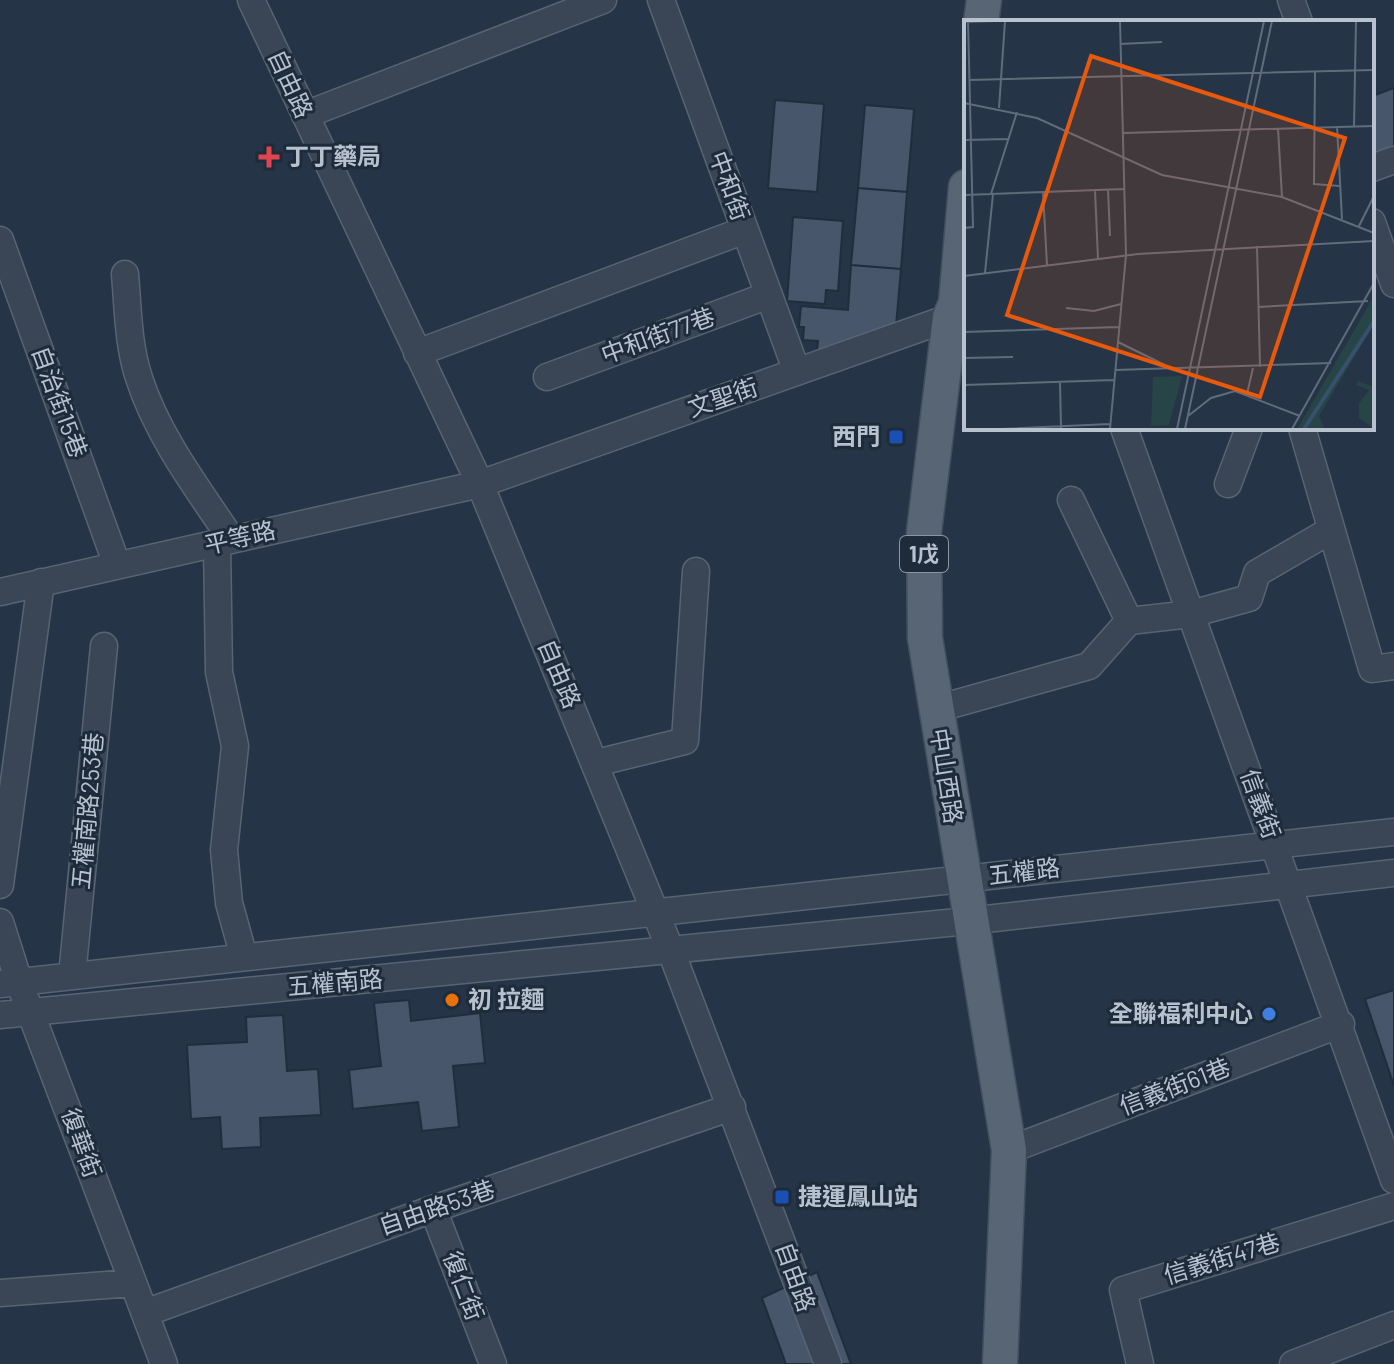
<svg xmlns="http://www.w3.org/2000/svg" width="1394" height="1364" font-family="Barlow,'Noto Sans TC',sans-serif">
<rect width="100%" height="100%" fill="#253446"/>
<!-- building -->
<path fill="#47566a" stroke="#202d3d" stroke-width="2" d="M1394,88V157L1372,159V90L1375,95Z
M775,100L824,104L817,192L768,188Z
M865,105L914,109L907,192L858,188Z
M858,188L907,192L901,269L851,265Z
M793,217L843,221L838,291L826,290L825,304L787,301Z
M851,265L901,269L894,348L816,361L818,341L803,340L804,327H799L801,306L848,310Z
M1394,990V1086L1365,999Z
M409,1000L411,1021L480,1013L485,1063L453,1066L459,1127L422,1131L418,1102L353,1109L349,1070L381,1066L374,1003Z
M283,1015L287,1071L318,1069L321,1115L260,1118L261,1147L222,1149L220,1117L191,1119L187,1045L247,1042L246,1017Z
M817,1272L851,1364H786L762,1298Z"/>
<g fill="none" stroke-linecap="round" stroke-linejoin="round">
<!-- minor casing -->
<g stroke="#586472" stroke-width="29">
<path id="minor" d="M251,0L480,484L671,951L828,1364
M661,0L797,372
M1291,0L1299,22
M305,115L603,0
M1372,168L1394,160
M1372,222L1394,284
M0,240L117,565
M125,274C128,308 128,345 139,378C158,437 198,489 232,540
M417,353L745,230
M547,377L769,295
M1124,428L1394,1180
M1302,428L1372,669L1394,666
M1228,484L1249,428
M1071,500L1129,621L1191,614L1249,598L1257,573L1331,530
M217,543L219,672L235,746L224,850L229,903L244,957
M0,592L480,484L963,313
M936,709L1089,666L1129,621
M596,763L685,741L696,571
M0,885L41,582
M0,922L19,982L164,1364
M72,976L104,646
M0,984L1394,832
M0,1015L968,921L1394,873
M1009,1150L1341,1024
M433,1209L493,1364
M0,1293L133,1283
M145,1313L433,1209L732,1107
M1140,1364L1123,1290L1394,1206
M1293,1364L1394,1325"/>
</g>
<!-- major casing -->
<g stroke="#434f5e" stroke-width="37">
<path id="major" d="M981,22L984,0
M966,187L956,303L950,317L924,532L925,638L1009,1150L1000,1364"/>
</g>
<!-- minor -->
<use href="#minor" stroke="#3a4655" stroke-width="26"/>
<!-- major -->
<use href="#major" stroke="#586575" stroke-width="34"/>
</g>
<!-- markers -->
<path fill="#e0444e" stroke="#1e2b3b" stroke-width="3" d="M265 145h8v8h8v8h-8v8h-8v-8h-8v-8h8z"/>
<g fill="#1a4fb4" stroke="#1e2b3b" stroke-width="3">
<rect x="888" y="429" width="16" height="16" rx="4"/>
<rect x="774" y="1189" width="16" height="16" rx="4"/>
</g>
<circle fill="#e8710a" stroke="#1e2b3b" stroke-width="3" cx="452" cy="1000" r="8"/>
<circle fill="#3f7fe0" stroke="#1e2b3b" stroke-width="3" cx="1269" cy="1014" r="8"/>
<g text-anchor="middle" stroke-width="6" stroke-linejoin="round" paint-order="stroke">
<!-- shield labels -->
<rect fill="#1e2b3b" stroke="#8a94a2" stroke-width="2" x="900" y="536" width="48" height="36" rx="6"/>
<g font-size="22" font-weight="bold" fill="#b8c1ce">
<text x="924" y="562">1戊</text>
</g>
<!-- street labels -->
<g font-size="24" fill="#b8c1ce" stroke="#1e2b3b">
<text transform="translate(290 84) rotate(65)" y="8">自由路</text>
<text transform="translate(729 186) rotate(70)" y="8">中和街</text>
<text transform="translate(658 336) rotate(-20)" y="8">中和街77巷</text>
<text transform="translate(723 398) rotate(-19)" y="8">文聖街</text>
<text transform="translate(59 402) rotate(70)" y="8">自治街15巷</text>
<text transform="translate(240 538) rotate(-13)" y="8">平等路</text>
<text transform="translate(559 674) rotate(67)" y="8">自由路</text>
<text transform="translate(946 776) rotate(81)" y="8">中山西路</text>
<text transform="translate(1260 804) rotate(70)" y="8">信義街</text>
<text transform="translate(88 811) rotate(-85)" y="8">五權南路253巷</text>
<text transform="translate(1024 872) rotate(-7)" y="8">五權路</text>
<text transform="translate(335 983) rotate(-5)" y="8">五權南路</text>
<text transform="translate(1175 1087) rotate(-21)" y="8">信義街61巷</text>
<text transform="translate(81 1143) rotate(70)" y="8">復華街</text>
<text transform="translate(437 1208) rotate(-19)" y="8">自由路53巷</text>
<text transform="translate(1222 1259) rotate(-17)" y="8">信義街47巷</text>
<text transform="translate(795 1277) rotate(70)" y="8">自由路</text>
<text transform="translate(463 1286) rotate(69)" y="8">復仁街</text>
</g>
<!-- poi labels -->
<g font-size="24" font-weight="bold" fill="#b8c1ce" stroke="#1e2b3b" text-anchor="start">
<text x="285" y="165">丁丁藥局</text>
<text x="880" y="445" text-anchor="end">西門</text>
<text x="468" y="1008">初 拉麵</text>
<text x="1253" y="1022" text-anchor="end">全聯福利中心</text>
<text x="798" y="1205">捷運鳳山站</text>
</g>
</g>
<!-- overview -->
<g transform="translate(964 20)">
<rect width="410" height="410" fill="#253446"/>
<path d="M410,276V304L355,396L361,409H333ZM218,356L205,405L187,406L189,357ZM394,361L410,367V409L395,398V383L405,370L392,365Z" fill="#274447"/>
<path fill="none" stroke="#37506e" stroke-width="4" d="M340,409L410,301"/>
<path fill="none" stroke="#606c7c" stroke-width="2" d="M0,2L32,1M156,24L198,22M351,51L350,164L376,166M5,60L410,50M0,83L73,98L198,155L318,177L410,213M35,88L41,1M373,106L378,199M390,106L392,1M314,108L318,177M159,113L410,106M0,120L44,119M131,170L134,239M144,170L146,216M79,172L83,245M27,174L53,92M0,175L160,169M395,206L410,176M0,208L9,207L4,1M293,226L296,347M21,253L29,174M0,256L174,234L410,221M294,287L404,281M102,288L130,291L157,284M0,312L155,307M154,322L211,350M0,338L49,337M151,350L367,343M96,361L97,408M0,365L150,360M283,374L289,348M224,396L247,378L271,371L336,396M38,409L146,404M146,409L162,235L156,1M213,409L300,1M221,409L308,1M252,409H302M328,409L410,263"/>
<path fill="#e8590c" fill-opacity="0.15" stroke="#e8590c" stroke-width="4" d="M127,36L381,118L296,377L43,295Z"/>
<rect width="410" height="410" fill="none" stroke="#b8c1ce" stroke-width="4"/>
</g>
</svg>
